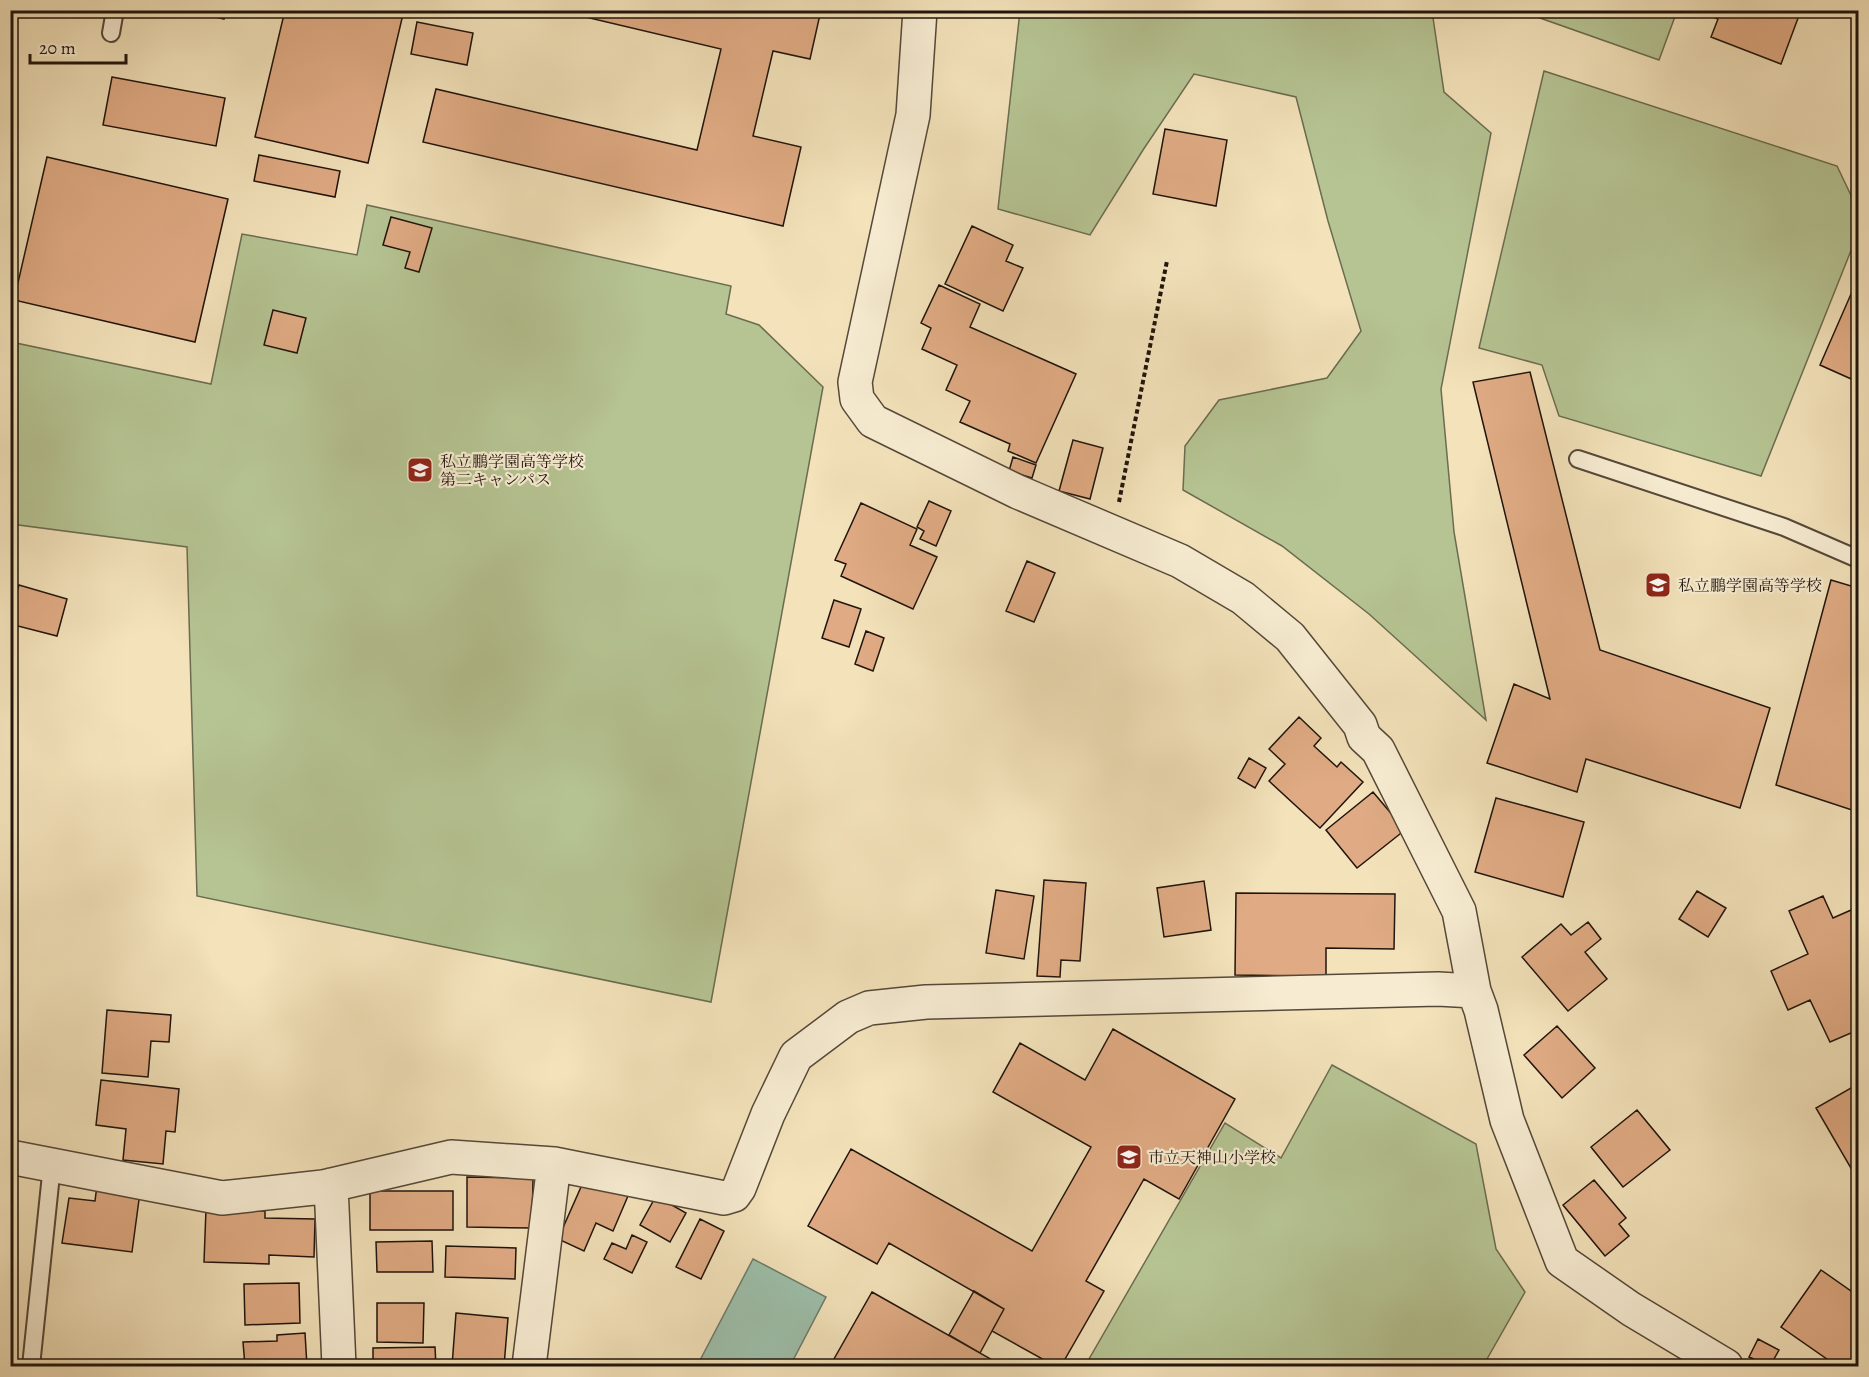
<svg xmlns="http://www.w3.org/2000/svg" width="1869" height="1377" font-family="Alegreya,'Noto Serif JP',serif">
<rect width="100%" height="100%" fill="#f3e2ba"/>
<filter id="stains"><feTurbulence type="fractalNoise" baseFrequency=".00333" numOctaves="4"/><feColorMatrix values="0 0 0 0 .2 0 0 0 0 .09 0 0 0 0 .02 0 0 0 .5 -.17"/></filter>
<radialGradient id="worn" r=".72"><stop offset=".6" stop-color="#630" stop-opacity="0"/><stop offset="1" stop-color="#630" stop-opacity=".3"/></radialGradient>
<!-- green -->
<path fill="#b6c493" stroke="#6b6c50" stroke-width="1.5" d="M1020,11H1432L1444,92L1491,133L1441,389L1454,532L1486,720L1369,614L1282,546L1183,490L1185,446L1219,400L1327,378L1361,331L1328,221L1296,97L1194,74L1143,150L1090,235L998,209Z
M1520,11H1677L1659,60Z
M1544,71L1837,166L1858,210V233L1761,476L1559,416L1542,365L1479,348Z
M367,205L731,286L726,314L759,325L823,387L711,1002L197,896L187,547L11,524V342L211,384L242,234L357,255Z
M1332,1065L1476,1144L1496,1249L1525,1292L1483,1366H1085L1225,1123L1281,1158Z"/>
<!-- water -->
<path fill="#9dbfaa" stroke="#6b7b6b" stroke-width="1.5" d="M753,1259L826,1297L790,1366H697Z"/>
<!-- building -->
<path fill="#e0ab84" stroke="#20140c" stroke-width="1.5" d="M187,10H226L224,19Z
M285,10H404L368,163L255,137Z
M556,10H821L810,59L773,51L753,136L801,147L783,226L423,142L436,89L697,150L721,49Z
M1694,10H1801L1781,64L1711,37L1718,19Z
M417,22L473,33L467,65L411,54Z
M112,77L225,98L216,146L103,125Z
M1165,129L1227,140L1216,206L1153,194Z
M259,155L340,171L335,197L254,181Z
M47,157L228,199L195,342L14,300Z
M391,217L432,228L419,272L405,268L410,252L383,245Z
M972,226L1013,245L1006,261L1023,268L1003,311L945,284Z
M1858,278V382L1820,365Z
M939,285L980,304L970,327L1076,374L1036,463L1008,451L1010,444L960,422L970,401L946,390L957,365L922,349L931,328L921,323Z
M273,310L306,318L297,353L264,345Z
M1530,372L1600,650L1770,708L1740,808L1586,759L1577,792L1487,763L1514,684L1550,699L1473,382Z
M1073,440L1103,448L1090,499L1059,491Z
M1013,457L1036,465L1032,478L1009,471Z
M929,501L951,511L936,546L920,539L924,531L917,527Z
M861,503L917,529L910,545L937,557L913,609L841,576L846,564L835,560Z
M1027,561L1055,573L1034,622L1006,611Z
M1831,580L1858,588V812L1776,785Z
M19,585L67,599L57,636L10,624V615Z
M834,600L861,609L849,647L822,638Z
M866,631L884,638L873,671L855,664Z
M1299,717L1321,738L1314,746L1337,767L1341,762L1363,782L1320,828L1269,781L1285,764L1269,749Z
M1249,758L1266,768L1255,788L1238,778Z
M1373,792L1405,830L1357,868L1326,830Z
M1496,798L1584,822L1563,897L1475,872Z
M1044,880L1086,883L1080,961L1061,960L1060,977L1037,976Z
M1204,881L1211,930L1164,937L1157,888Z
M996,890L1034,896L1024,959L986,953Z
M1697,891L1726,908L1708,937L1679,919Z
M1236,893L1395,894L1394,949L1326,948V976L1235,975Z
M1823,896L1833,918L1858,907V1030L1830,1042L1810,1000L1788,1010L1771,971L1808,954L1789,911Z
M1588,922L1601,939L1585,952L1607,979L1568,1011L1522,957L1561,924L1571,935Z
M107,1010L171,1015L169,1042L151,1041L148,1077L102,1073Z
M1557,1026L1595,1068L1562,1098L1524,1055Z
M1113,1029L1235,1099L1179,1199L1144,1179L1086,1281L1104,1291L1061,1366H1055L992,1331L1004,1309L889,1243L877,1264L808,1226L851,1149L1032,1251L1091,1147L993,1092L1020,1043L1085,1080Z
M101,1080L179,1089L175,1132L166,1131L163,1164L123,1160L126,1129L96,1125Z
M1858,1084V1166L1852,1170L1816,1108Z
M1637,1110L1670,1150L1623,1187L1591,1147Z
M467,1177L533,1178L532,1228L467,1227Z
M585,1178L628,1196L613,1231L596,1223L584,1251L558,1239Z
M1594,1180L1626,1218L1619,1224L1629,1236L1605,1256L1563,1205Z
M97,1185L140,1192L132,1252L62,1243L69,1198L95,1201Z
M370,1191H453V1230H370Z
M656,1196L686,1213L670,1242L640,1225Z
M206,1209L265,1211V1218L315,1219L314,1257L269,1255V1264L204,1262Z
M700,1219L724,1231L701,1279L676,1267Z
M632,1235L647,1242L632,1273L604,1259L612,1243L626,1249Z
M432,1241L433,1272H377L376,1242Z
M446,1246L516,1248L515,1279L445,1277Z
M1821,1270L1858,1296V1361L1854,1366H1837L1781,1327Z
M299,1283L300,1323L245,1325L244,1284Z
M974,1291L1004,1309L980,1353L949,1335Z
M872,1292L996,1362L994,1366H830Z
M377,1303H424L423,1343L377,1342Z
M456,1313L508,1318L504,1366H452Z
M305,1333L307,1366H245L243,1342L277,1341V1335Z
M1758,1339L1779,1350L1770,1366L1749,1357Z
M435,1347L436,1366H373V1348Z"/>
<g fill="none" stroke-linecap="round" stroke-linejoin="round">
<!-- lane casing -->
<g stroke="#554838" stroke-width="20">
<path id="lane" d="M111,33L115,10
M1578,459L1784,527L1858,559
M31,1366L52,1165"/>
</g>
<!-- street casing -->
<g stroke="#554838" stroke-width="36">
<path id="street" d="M920,10L913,115L855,382L857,399L873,421L1018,492L1180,561L1243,598L1290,637L1360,725L1364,737L1378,750L1459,911L1474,991L1481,1010L1507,1120L1562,1261L1631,1309L1726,1366
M10,1157L222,1198L323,1187L451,1157L554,1164L724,1198L734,1195L739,1188L768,1114L796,1056L848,1017L869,1008L926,1002L1438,989L1474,991
M331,1185L339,1366
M529,1366L554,1164"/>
</g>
<!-- path -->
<path stroke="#20140c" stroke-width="4" stroke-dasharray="4.5 3" stroke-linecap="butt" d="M1119,502L1167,261"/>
<!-- lane -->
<use href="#lane" stroke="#f7ecd2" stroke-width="16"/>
<!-- street -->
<use href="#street" stroke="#f7ecd2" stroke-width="33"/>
</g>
<!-- icons -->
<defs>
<g id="school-square" transform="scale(1.35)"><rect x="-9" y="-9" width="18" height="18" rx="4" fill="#8f2418" stroke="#f7ecd2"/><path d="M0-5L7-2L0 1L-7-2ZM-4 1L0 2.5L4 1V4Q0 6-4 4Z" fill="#fff"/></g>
</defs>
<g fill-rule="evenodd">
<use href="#school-square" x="420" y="470"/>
<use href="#school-square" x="1658" y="585"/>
<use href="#school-square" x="1129" y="1157"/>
</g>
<g text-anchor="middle" stroke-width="4.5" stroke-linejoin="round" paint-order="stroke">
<!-- poi labels -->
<g font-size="16" fill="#20140c" stroke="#f7ecd2" text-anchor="start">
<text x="440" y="467">私立鵬学園高等学校<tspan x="440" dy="18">第二キャンパス</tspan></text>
<text x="1678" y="591">私立鵬学園高等学校</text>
<text x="1148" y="1163">市立天神山小学校</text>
</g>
</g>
<!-- margin -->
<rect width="1869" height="1377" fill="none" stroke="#f3e2ba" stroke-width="36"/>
<rect x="12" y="12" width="1845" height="1353" fill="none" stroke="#20140c" stroke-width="3"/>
<rect x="18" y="18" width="1833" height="1341" fill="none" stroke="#20140c" stroke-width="1.5"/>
<!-- scale -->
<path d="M30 54v9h96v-9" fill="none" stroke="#20140c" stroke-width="3"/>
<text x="39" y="54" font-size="18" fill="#20140c" stroke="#f7ecd2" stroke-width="4.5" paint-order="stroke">20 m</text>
<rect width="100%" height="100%" filter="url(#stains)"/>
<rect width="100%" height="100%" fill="url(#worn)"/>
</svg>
